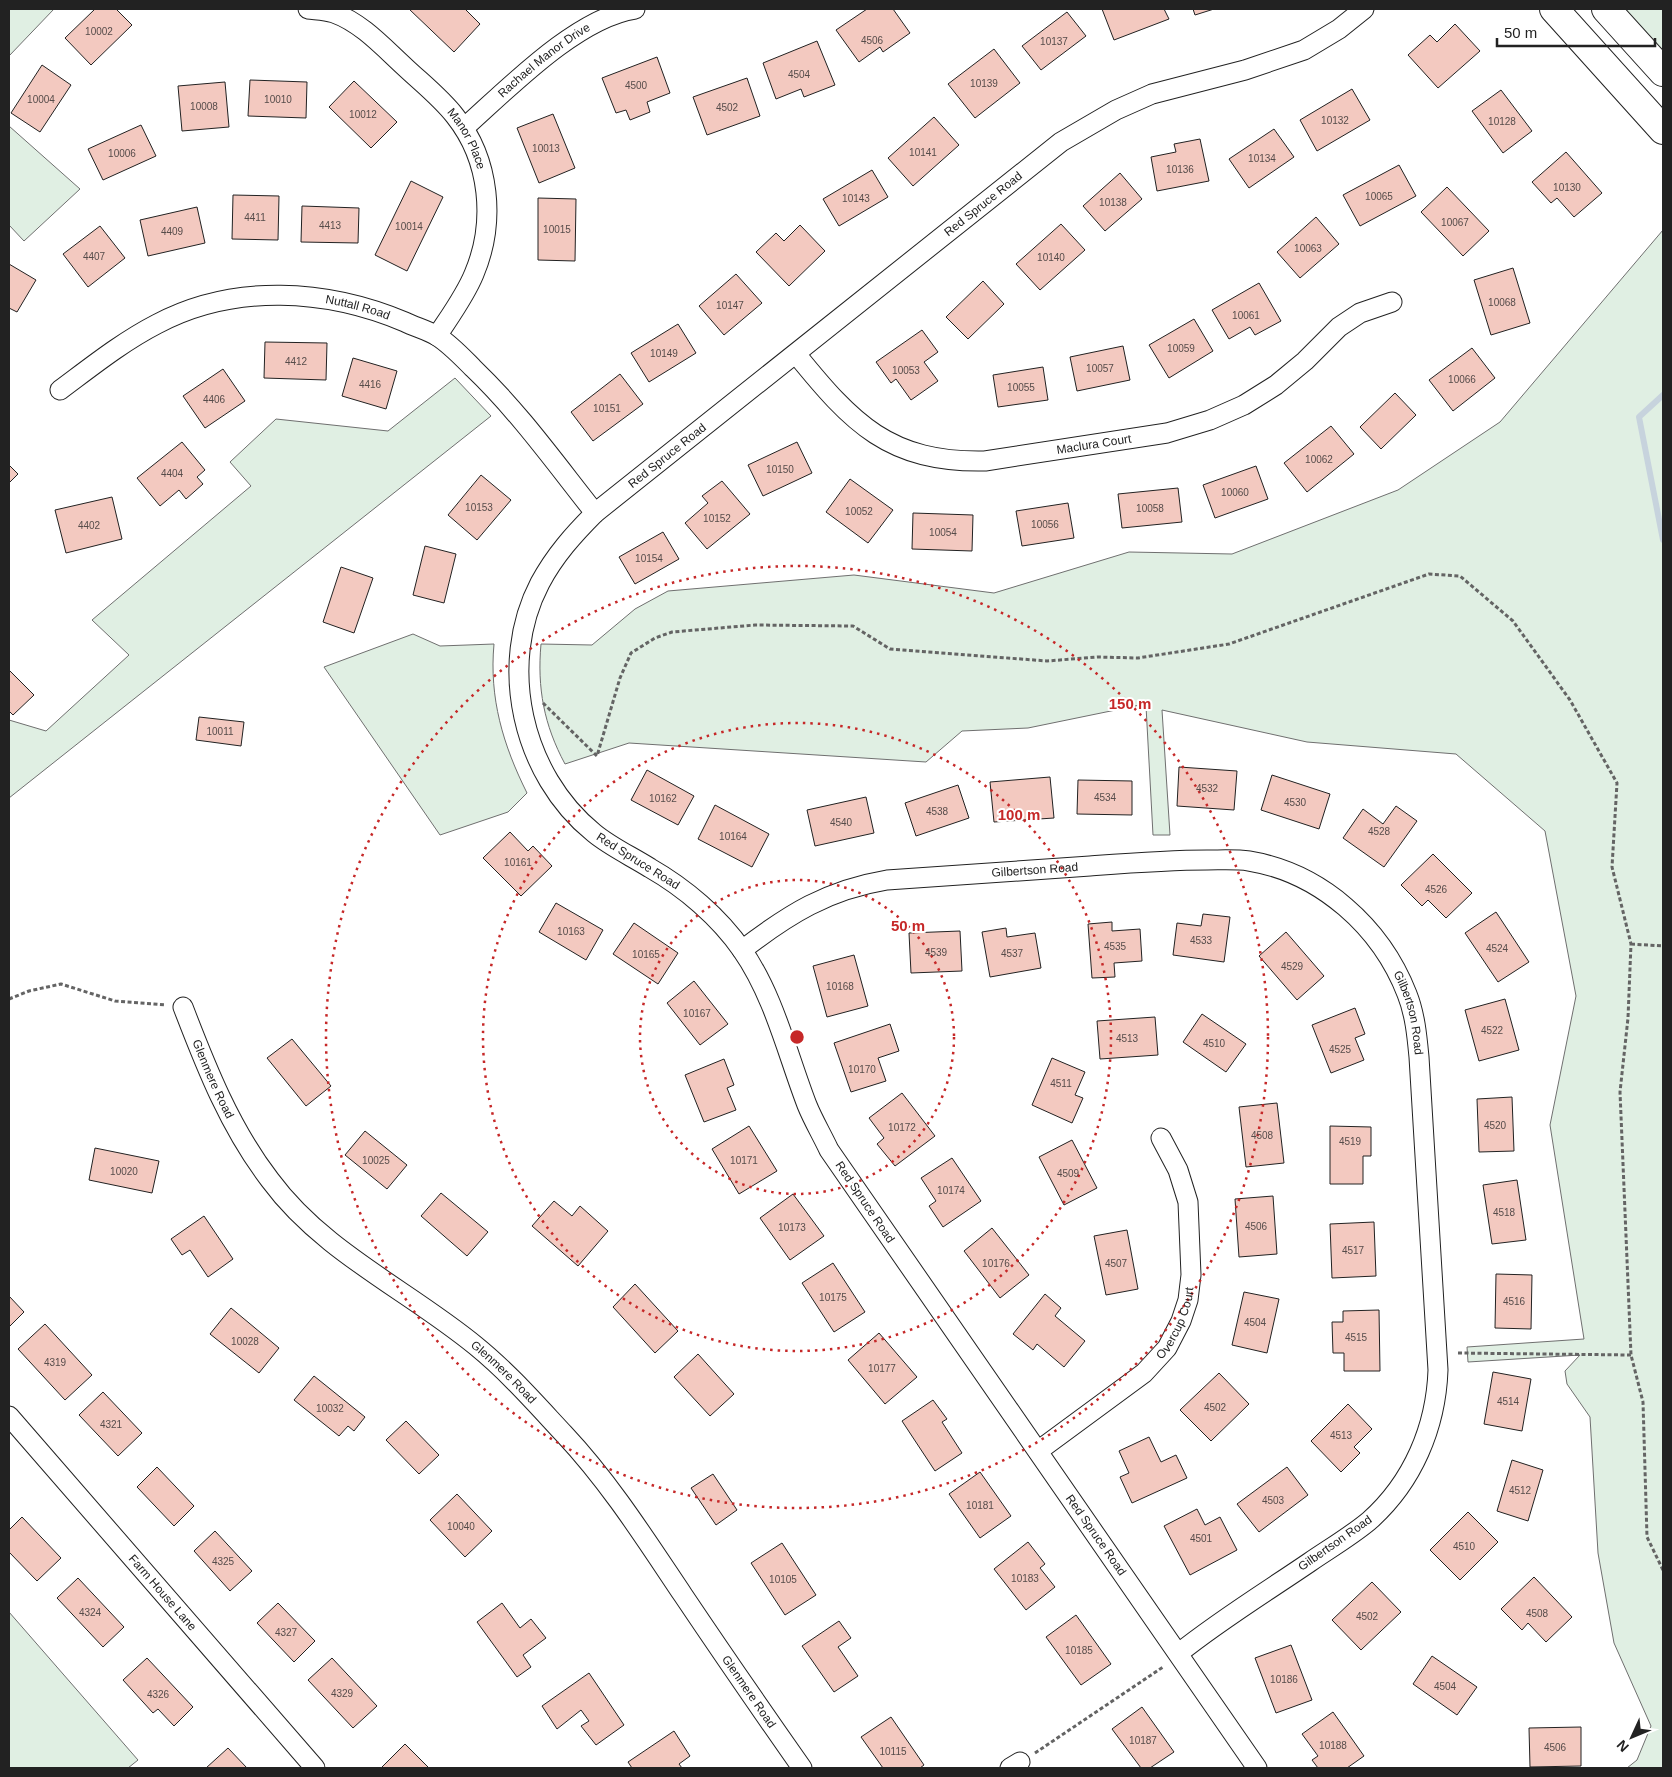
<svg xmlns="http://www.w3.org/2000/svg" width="1672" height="1777" font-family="Helvetica,sans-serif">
<rect width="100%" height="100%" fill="#fff"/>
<!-- green -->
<path fill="#e0efe3" stroke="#6f6f6f" d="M9,9H54L9,56Z
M1621,9H1663V56Z
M9,126L80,189L24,241L9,225Z
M1663,230V1768H1627L1637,1760L1651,1726L1614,1643L1598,1553L1590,1417L1567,1384L1565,1371L1580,1355L1468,1362L1467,1347L1584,1339L1550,1125L1576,996L1545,831L1456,754L1307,742L1162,710L1170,835H1153L1146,706L1140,705L1028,728L962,731L926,762L629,743L565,764C544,725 537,688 541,644L592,645L635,609L668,591L854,575L994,593L1129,552L1232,554L1398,490L1500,422Z
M455,378L491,416L9,798V720L46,731L129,655L92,620L251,486L230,462L276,419L388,431Z
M413,634L440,646L494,644C489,698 503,745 527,793L508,812L440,835L324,667Z
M9,1612L138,1760L128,1768H9Z"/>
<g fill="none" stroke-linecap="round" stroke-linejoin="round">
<!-- stream -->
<path stroke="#c7d3dd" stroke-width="6" d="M1663,395L1639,417L1663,540"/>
</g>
<!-- building -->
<path fill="#f3c9c0" stroke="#222" d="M95,9H116L132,25L91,65L65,38Z
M409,9H465L480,24L454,52Z
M867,9H893L910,33L883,52L880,47L859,62L836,30Z
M1102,9H1164L1169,19L1114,40Z
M1193,9H1214L1195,15Z
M1067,12L1086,36L1041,70L1022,46Z
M1455,24L1480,51L1438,88L1408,55L1430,35L1437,42Z
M817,41L835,85L804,97L801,89L776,99L763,63Z
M994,49L1020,83L975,118L948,84Z
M657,57L670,93L647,102L650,112L630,120L626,110L616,113L602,78Z
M42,65L71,85L40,132L11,113Z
M747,78L760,116L707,135L693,97Z
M250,80L307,82L306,118L248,116Z
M354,81L397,122L371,148L329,107Z
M225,82L229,127L182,131L178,86Z
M1352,89L1370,120L1317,151L1300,120Z
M1501,90L1532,131L1503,153L1472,111Z
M553,114L575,168L539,183L517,128Z
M934,117L959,145L913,186L888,158Z
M141,125L156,156L103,180L88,149Z
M1274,129L1294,157L1249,188L1229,159Z
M1200,139L1209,181L1157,191L1151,157L1176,152L1174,144Z
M1566,152L1602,193L1574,217L1557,198L1551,203L1532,182Z
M1399,165L1416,196L1360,226L1343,195Z
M872,170L888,197L839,226L823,199Z
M1120,173L1142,199L1105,231L1083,206Z
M411,181L443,197L407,271L375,255Z
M1447,187L1489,231L1463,256L1421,212Z
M233,195L279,196L278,240L232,239Z
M538,198L576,199L575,261L538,260Z
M302,206L359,208L358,243L301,242Z
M197,207L205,243L148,256L140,220Z
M1316,217L1339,244L1300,278L1277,252Z
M1061,224L1085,250L1040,290L1016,264Z
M800,225L825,251L789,286L756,252L776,233L784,241Z
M100,226L125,258L88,287L63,254Z
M9,264L36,280L17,312L9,308Z
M1513,268L1530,323L1491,335L1474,280Z
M736,274L762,303L724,335L699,306Z
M983,281L1004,304L968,339L946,317Z
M1259,283L1281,321L1255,335L1250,327L1229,339L1212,310Z
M1194,319L1213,351L1169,378L1149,345Z
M678,324L696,353L649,382L631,353Z
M922,330L938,352L924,362L938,381L911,400L896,379L891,383L876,362Z
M265,342L327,343L326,380L264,378Z
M1123,346L1130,380L1077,391L1070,357Z
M1472,348L1495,378L1453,411L1429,380Z
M353,358L397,371L386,409L342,396Z
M1043,367L1048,400L998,407L993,375Z
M223,369L245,401L205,428L183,396Z
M620,374L643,404L593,441L571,412Z
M1395,393L1416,415L1381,449L1360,427Z
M1331,426L1354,454L1307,492L1284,463Z
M182,442L205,470L197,477L203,484L186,499L179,490L160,506L137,478Z
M797,442L812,473L763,496L748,465Z
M9,465L18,474L9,483Z
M1256,466L1268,499L1215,518L1203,485Z
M481,475L511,500L477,540L448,515Z
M850,479L893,510L868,543L826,512Z
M722,481L750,514L707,549L685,523L708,503L702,496Z
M1178,488L1182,522L1122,528L1118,494Z
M112,497L122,539L66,553L55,510Z
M1068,503L1074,538L1022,546L1016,511Z
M913,513L973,515L972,551L912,549Z
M663,532L679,559L635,584L619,557Z
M425,546L456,554L444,603L413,595Z
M341,567L373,578L354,633L323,622Z
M9,670L34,695L13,715L9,711Z
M199,717L244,722L241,746L196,740Z
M1179,767L1237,771L1234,810L1177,806Z
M647,770L694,796L678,825L631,800Z
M1272,775L1330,794L1319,829L1261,810Z
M1050,777L1054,818L994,822L990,782Z
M1078,780L1132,781V815L1077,814Z
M958,785L969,818L916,836L905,803Z
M866,797L874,833L815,846L807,810Z
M715,805L769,834L752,867L698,839Z
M1396,806L1417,821L1384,867L1343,838L1363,809L1383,824Z
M510,832L528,851L533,846L552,866L521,896L483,858Z
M1433,854L1472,893L1446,918L1428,900L1422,906L1401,885Z
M556,903L603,930L586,960L539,932Z
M1496,912L1529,962L1498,982L1465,933Z
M1203,914L1230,917L1224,962L1173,955L1177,923L1201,926Z
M1112,922V931L1140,929L1142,961L1114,963L1115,977L1092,978L1088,924Z
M634,923L678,953L658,984L613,954Z
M1006,928L1007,937L1035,933L1041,968L990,977L982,932Z
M960,931L962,971L911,973L909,933Z
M1286,932L1324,976L1297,1000L1259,956Z
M854,955L868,1006L827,1017L813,966Z
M694,981L728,1024L700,1045L667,1003Z
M1505,999L1519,1050L1479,1061L1465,1010Z
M1355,1008L1365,1034L1355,1038L1364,1060L1331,1073L1312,1025Z
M1202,1014L1246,1044L1226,1072L1183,1042Z
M1155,1017L1158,1055L1100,1059L1097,1021Z
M890,1024L899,1051L878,1058L886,1081L851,1092L834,1043Z
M292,1039L331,1086L306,1106L267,1058Z
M1052,1058L1085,1072L1075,1095L1083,1098L1072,1123L1032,1105Z
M724,1059L734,1085L727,1088L736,1110L704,1122L685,1075Z
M902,1093L935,1136L895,1166L877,1144L884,1138L869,1118Z
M1512,1097L1514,1151L1479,1152L1477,1099Z
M1277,1103L1284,1163L1246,1167L1239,1107Z
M749,1126L777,1171L739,1194L712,1149Z
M1330,1126L1371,1127V1156H1363V1184H1330Z
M365,1131L407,1165L387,1189L345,1155Z
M1072,1140L1097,1188L1064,1205L1039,1157Z
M95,1148L159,1161L152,1193L89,1180Z
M952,1158L981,1201L943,1227L929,1206L936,1201L921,1178Z
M1517,1180L1526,1240L1492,1244L1483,1185Z
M441,1193L488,1232L467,1256L421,1216Z
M793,1194L824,1236L790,1260L760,1218Z
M1273,1196L1277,1254L1239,1257L1235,1199Z
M554,1201L572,1216L580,1206L608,1231L578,1266L532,1226Z
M204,1216L233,1259L208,1277L190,1250L182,1255L171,1239Z
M1374,1222L1376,1276L1332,1278L1330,1224Z
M992,1228L1029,1275L1000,1298L964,1251Z
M1127,1230L1138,1289L1106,1295L1094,1236Z
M833,1263L865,1312L834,1332L802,1283Z
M1496,1274L1532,1275L1531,1329L1495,1328Z
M635,1284L678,1331L655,1353L613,1307Z
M1244,1292L1279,1299L1267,1353L1232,1345Z
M1045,1294L1061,1308L1055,1316L1085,1341L1064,1367L1037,1344L1033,1350L1013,1334Z
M9,1296L24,1312L9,1327Z
M231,1308L279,1348L259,1373L210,1334Z
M1379,1310L1380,1371H1344V1353H1333L1332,1322H1343V1311Z
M45,1324L92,1375L65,1400L18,1349Z
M879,1333L917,1377L885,1404L848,1360Z
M698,1354L734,1394L710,1416L674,1377Z
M1493,1372L1531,1379L1522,1431L1484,1424Z
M1219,1373L1249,1404L1211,1441L1180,1410Z
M314,1376L365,1417L354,1431L348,1426L339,1436L294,1400Z
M103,1392L142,1433L118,1456L79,1415Z
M933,1400L947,1419L942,1422L962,1453L935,1471L902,1421Z
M1348,1404L1372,1429L1354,1447L1360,1453L1341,1472L1311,1441Z
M406,1421L439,1455L419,1474L386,1440Z
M1149,1437L1161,1462L1176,1455L1187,1478L1132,1503L1120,1477L1129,1473L1119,1451Z
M1512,1460L1543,1470L1528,1521L1497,1511Z
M157,1467L194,1506L174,1526L137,1487Z
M1287,1467L1308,1495L1259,1532L1237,1504Z
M980,1472L1011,1516L980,1538L949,1494Z
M713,1474L737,1510L716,1525L691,1488Z
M457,1494L492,1531L465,1557L430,1520Z
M1197,1509L1205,1525L1220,1517L1237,1550L1190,1575L1164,1526Z
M1468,1512L1498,1542L1460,1580L1430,1550Z
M22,1517L61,1558L37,1581L9,1552V1530Z
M215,1531L252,1571L230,1591L194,1551Z
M1028,1542L1045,1564L1040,1568L1055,1587L1026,1610L994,1569Z
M782,1543L816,1595L785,1615L751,1563Z
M1534,1577L1572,1617L1546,1642L1528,1623L1522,1630L1501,1609Z
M78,1578L124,1627L103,1647L57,1598Z
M1372,1582L1401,1612L1361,1650L1332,1620Z
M278,1603L315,1641L294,1662L257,1623Z
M502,1603L520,1628L531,1619L546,1638L523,1655L531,1667L517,1677L477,1622Z
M1076,1615L1111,1664L1081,1685L1046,1637Z
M839,1621L851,1638L838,1647L858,1676L834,1692L802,1646Z
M1291,1645L1312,1700L1276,1713L1255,1658Z
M1432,1656L1477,1687L1457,1715L1413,1684Z
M147,1658L193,1707L174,1726L158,1709L153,1713L123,1680Z
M332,1658L377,1706L353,1728L308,1680Z
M589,1673L624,1725L596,1745L581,1726L589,1721L581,1710L557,1729L542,1706Z
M1142,1707L1174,1752L1150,1768H1141L1112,1729Z
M1333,1712L1364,1756L1347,1768H1318L1312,1760L1318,1756L1302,1734Z
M891,1717L924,1765L920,1768H883L861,1737Z
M1581,1727V1766L1530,1767L1529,1728Z
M674,1731L690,1756L679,1764L682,1768H632L628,1762Z
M405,1744L429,1768H383L382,1767Z
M228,1748L247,1768H206Z"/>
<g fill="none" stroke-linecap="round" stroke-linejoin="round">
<!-- minor casing -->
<g stroke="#222" stroke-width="21">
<g id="minor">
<path id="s1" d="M308,9C316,10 326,10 334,13C362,23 384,48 406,68C422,83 441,98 455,116C490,160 496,222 474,274C465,296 450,316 437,336"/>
<path id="s2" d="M464,128C508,89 576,18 635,9"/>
<path id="s3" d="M796,354C852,423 889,463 985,461L1167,433L1210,420L1244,405L1276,385L1305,361L1339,327L1360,313L1392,302"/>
<path id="s4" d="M60,390C91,367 122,342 157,324C234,283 327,289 405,322C415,327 427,330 437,336C450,344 462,357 473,368C519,412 556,464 595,513"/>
<path id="s5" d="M742,950C789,914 827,890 887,880C955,875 1023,871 1090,866C1130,863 1168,860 1207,860C1221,860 1236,859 1249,861C1321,873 1381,927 1407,994C1415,1014 1417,1036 1419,1057L1438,1370C1436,1427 1413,1482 1369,1521C1351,1536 1329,1549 1310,1562C1266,1592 1220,1620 1179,1653"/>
<path id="s6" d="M183,1007C206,1067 230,1128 270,1180C323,1252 408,1290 476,1346C508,1372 536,1404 564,1434C610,1483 646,1540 683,1595C722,1653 762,1711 802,1768"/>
<path id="s7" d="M9,1416L315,1768"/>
<path id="s8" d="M1038,1451L1144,1373L1167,1348L1181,1321L1188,1300L1191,1275L1188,1202L1178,1170L1161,1138"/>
<path d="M1010,1768L1020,1762"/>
<path id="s9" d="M1257,1768L829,1150C822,1135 813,1120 807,1105C787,1053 774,996 742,950C719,917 685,888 650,868C631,856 611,847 594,833C522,775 497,665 540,583C555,555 574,534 595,513L1061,142L1116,110L1152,94L1245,70L1304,50L1339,29L1364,9"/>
</g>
</g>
<!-- primary casing -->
<g stroke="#222" stroke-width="30">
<path id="primary" d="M1554,9L1663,130
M1606,9L1663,72"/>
</g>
<!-- path -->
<path stroke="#646464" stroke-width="3" stroke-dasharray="4 2.5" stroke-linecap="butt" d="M543,703L597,756L620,678L631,653L655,638L672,632L755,625L853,626L890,649L1047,661L1098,657L1138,658L1229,644L1429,574L1460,576L1513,621L1570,700L1617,783L1612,867L1631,944L1628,1018L1620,1092L1631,1355L1643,1402L1647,1537L1663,1570
M1631,944L1663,946
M9,999L29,991L61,984L115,1001L166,1005
M1458,1353L1631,1355
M1035,1753L1163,1667"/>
<!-- minor -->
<use href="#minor" stroke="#fff" stroke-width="19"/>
<!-- primary -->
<use href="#primary" stroke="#fff" stroke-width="28"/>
</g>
<!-- distance rings -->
<g fill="none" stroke="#c62828" stroke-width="2.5" stroke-dasharray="2.5 5">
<circle cx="797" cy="1037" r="157"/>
<circle cx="797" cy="1037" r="314"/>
<circle cx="797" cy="1037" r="471"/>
</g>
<g text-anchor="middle" stroke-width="4" stroke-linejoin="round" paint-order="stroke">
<!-- number labels -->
<g font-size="10" fill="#564c4a">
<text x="99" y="35">10002</text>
<text x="872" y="44">4506</text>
<text x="1054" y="45">10137</text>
<text x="799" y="78">4504</text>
<text x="984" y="87">10139</text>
<text x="636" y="89">4500</text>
<text x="41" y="103">10004</text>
<text x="278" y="103">10010</text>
<text x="204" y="110">10008</text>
<text x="727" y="111">4502</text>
<text x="363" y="118">10012</text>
<text x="1335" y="124">10132</text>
<text x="1502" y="125">10128</text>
<text x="546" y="152">10013</text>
<text x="923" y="156">10141</text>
<text x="122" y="157">10006</text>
<text x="1262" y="162">10134</text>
<text x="1180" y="173">10136</text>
<text x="1567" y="191">10130</text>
<text x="1379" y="200">10065</text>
<text x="856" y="202">10143</text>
<text x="1113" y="206">10138</text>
<text x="255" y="221">4411</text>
<text x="1455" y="226">10067</text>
<text x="330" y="229">4413</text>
<text x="409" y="230">10014</text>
<text x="557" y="233">10015</text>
<text x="172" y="235">4409</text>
<text x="1308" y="252">10063</text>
<text x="94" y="260">4407</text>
<text x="1051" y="261">10140</text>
<text x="1502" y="306">10068</text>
<text x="730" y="309">10147</text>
<text x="1246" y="319">10061</text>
<text x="1181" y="352">10059</text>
<text x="664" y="357">10149</text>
<text x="296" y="365">4412</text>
<text x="1100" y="372">10057</text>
<text x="906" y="374">10053</text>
<text x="1462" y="383">10066</text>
<text x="370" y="388">4416</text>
<text x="1021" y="391">10055</text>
<text x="214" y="403">4406</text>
<text x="607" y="412">10151</text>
<text x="1319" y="463">10062</text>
<text x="780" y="473">10150</text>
<text x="172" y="477">4404</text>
<text x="1235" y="496">10060</text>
<text x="479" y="511">10153</text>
<text x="1150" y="512">10058</text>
<text x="859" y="515">10052</text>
<text x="717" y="522">10152</text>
<text x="1045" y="528">10056</text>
<text x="89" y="529">4402</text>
<text x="943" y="536">10054</text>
<text x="649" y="562">10154</text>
<text x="220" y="735">10011</text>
<text x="1207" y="792">4532</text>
<text x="1105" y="801">4534</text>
<text x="663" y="802">10162</text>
<text x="1295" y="806">4530</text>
<text x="937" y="815">4538</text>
<text x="841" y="826">4540</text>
<text x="1379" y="835">4528</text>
<text x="733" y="840">10164</text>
<text x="518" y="866">10161</text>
<text x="1436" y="893">4526</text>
<text x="571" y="935">10163</text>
<text x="1201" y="944">4533</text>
<text x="1115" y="950">4535</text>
<text x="1497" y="952">4524</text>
<text x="936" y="956">4539</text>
<text x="1012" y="957">4537</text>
<text x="646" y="958">10165</text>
<text x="1292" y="970">4529</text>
<text x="840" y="990">10168</text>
<text x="697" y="1017">10167</text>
<text x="1492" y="1034">4522</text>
<text x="1127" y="1042">4513</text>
<text x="1214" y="1047">4510</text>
<text x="1340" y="1053">4525</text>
<text x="862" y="1073">10170</text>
<text x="1061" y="1087">4511</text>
<text x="1495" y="1129">4520</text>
<text x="902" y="1131">10172</text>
<text x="1262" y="1139">4508</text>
<text x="1350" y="1145">4519</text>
<text x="376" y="1164">10025</text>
<text x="744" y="1164">10171</text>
<text x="124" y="1175">10020</text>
<text x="1068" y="1177">4509</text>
<text x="951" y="1194">10174</text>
<text x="1504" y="1216">4518</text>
<text x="1256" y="1230">4506</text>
<text x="792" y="1231">10173</text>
<text x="1353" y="1254">4517</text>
<text x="996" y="1267">10176</text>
<text x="1116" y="1267">4507</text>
<text x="833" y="1301">10175</text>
<text x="1514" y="1305">4516</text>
<text x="1255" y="1326">4504</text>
<text x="1356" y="1341">4515</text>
<text x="245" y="1345">10028</text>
<text x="55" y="1366">4319</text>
<text x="882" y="1372">10177</text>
<text x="1508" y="1405">4514</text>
<text x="1215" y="1411">4502</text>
<text x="330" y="1412">10032</text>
<text x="111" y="1428">4321</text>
<text x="1341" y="1439">4513</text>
<text x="1520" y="1494">4512</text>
<text x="1273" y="1504">4503</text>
<text x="980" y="1509">10181</text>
<text x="461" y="1530">10040</text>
<text x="1201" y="1542">4501</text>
<text x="1464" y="1550">4510</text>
<text x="223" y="1565">4325</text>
<text x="1025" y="1582">10183</text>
<text x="783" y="1583">10105</text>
<text x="90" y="1616">4324</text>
<text x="1537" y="1617">4508</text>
<text x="1367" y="1620">4502</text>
<text x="286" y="1636">4327</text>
<text x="1079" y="1654">10185</text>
<text x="1284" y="1683">10186</text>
<text x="1445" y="1690">4504</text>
<text x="342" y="1697">4329</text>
<text x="158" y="1698">4326</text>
<text x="1143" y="1744">10187</text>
<text x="1333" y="1749">10188</text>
<text x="1555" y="1751">4506</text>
<text x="893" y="1755">10115</text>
</g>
<!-- street labels -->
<g font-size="12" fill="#222" stroke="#fff">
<text dy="4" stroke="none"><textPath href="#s2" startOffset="105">Rachael Manor Drive</textPath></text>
<text dy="4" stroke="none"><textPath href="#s1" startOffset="212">Manor Place</textPath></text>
<text dy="4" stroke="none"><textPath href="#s9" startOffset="2022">Red Spruce Road</textPath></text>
<text dy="4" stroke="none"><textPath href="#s4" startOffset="324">Nuttall Road</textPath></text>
<text dy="4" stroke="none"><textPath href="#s3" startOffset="338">Maclura Court</textPath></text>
<text dy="4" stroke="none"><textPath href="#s9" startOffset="1618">Red Spruce Road</textPath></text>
<text transform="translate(638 861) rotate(32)" y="4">Red Spruce Road</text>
<text dy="4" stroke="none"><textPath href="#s5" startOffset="311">Gilbertson Road</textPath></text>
<text dy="4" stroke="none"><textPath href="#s5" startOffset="760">Gilbertson Road</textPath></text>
<text dy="4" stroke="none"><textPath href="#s6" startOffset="78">Glenmere Road</textPath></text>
<text transform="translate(865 1202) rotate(56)" y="4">Red Spruce Road</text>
<text dy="4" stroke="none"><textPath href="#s8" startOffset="192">Overcup Court</textPath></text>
<text dy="4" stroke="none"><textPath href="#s6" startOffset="498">Glenmere Road</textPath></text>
<text transform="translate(1096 1535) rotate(55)" y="4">Red Spruce Road</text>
<text transform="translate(1335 1543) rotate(-35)" y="4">Gilbertson Road</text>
<text dy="4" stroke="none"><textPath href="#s7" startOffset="234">Farm House Lane</textPath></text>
<text dy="4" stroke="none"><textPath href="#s6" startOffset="902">Glenmere Road</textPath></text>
</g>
</g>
<circle cx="797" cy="1037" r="8" fill="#c62828" stroke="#fff" stroke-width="2.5"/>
<g font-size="15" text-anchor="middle" font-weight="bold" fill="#c62828" stroke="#fff" stroke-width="4" stroke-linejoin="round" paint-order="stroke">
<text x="1130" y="709">150 m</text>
<text x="1019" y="820">100 m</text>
<text x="908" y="931">50 m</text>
</g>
<!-- border -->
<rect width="1672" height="1777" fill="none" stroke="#222222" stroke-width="20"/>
<!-- north arrow -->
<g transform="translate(1632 1737) rotate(226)" stroke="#ffffff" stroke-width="4" paint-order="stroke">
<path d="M0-4L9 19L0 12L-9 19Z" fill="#222222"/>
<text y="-8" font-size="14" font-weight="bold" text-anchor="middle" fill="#222222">N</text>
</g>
<!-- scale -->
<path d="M1497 38v8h158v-8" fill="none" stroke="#222222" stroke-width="2.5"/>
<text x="1504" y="38" font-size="15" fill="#222222" stroke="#ffffff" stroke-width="4" paint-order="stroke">50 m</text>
</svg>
